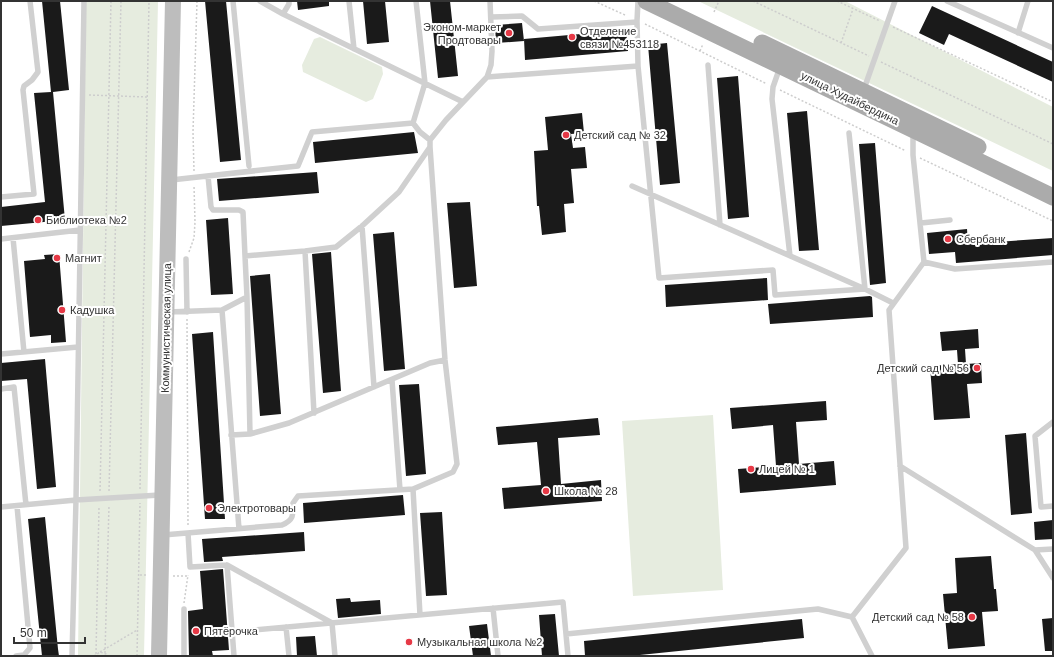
<svg xmlns="http://www.w3.org/2000/svg" width="1054" height="657" font-family="Helvetica,sans-serif">
<rect width="100%" height="100%" fill="#fff"/>
<!-- green -->
<path fill="#e6ecdf" d="M86,1H158L144,656H78Z
M698,1H845L1053,107V171Z
M320,37L382,67L383,74L373,99L366,102L303,72L302,65L314,39Z
M713,415L723,590L633,596L622,421Z"/>
<!-- building -->
<path fill="#1a1a1a" d="M42,1H60L69,90L53,92L65,220L1,226V207L45,202L34,93L51,92Z
M205,1H226L241,160L220,162Z
M297,1H329V6L298,10Z
M363,1H385L389,42L367,44Z
M430,1H450L458,76L438,78Z
M932,6L1053,62V82L949,34L944,45L919,33Z
M522,23L524,41L496,43L495,25Z
M626,30L628,51L525,60L524,39Z
M667,43L680,183L660,185L648,45Z
M738,76L749,217L728,219L717,78Z
M807,111L819,250L799,251L787,113Z
M582,113L584,133L571,134L573,148L585,147L587,168L571,169L574,203L564,204L566,232L542,235L539,206H537L534,151L548,150L545,117Z
M414,132L418,153L315,163L313,142Z
M875,143L886,283L870,285L859,144Z
M317,172L319,193L219,201L217,179Z
M470,202L477,286L454,288L447,203Z
M228,218L233,294L211,295L206,220Z
M967,229L968,244L1053,238V255L956,263L955,252L929,254L927,233Z
M394,232L405,369L384,371L373,234Z
M331,252L341,391L323,393L312,254Z
M59,254L66,342L51,343V335L30,337L24,261L45,259L44,255Z
M270,274L281,414L260,416L250,276Z
M767,278L768,300L666,307L665,285Z
M870,296L872,297L873,317L770,324L768,304Z
M978,329L979,348L965,349L966,364L981,363L982,383L967,384L970,418L934,420L930,366L958,364L957,350L942,351L940,332Z
M213,332L225,519H205L192,334Z
M45,359L56,487L37,489L27,379L1,381V363Z
M419,384L426,474L406,476L399,385Z
M826,401L827,420L796,422L799,464L834,461L836,485L740,493L738,469L776,466L773,425L732,429L730,408Z
M598,418L600,435L558,438L561,484L601,480L602,501L504,509L502,488L541,485L537,442L498,445L496,427Z
M1026,433L1032,513L1011,515L1005,435Z
M403,495L405,515L304,523L303,503Z
M442,512L447,595L426,596L420,513Z
M45,517L58,649L59,656H42L28,519Z
M1053,520V539L1035,540L1034,522Z
M304,532L305,551L222,557L223,561L204,562L202,539Z
M991,556L994,589H996L998,611L982,612L985,646L948,649L943,594L957,593L955,558Z
M223,569L229,650L212,651L213,656H189L188,611L203,609L200,571Z
M350,598L351,602L380,600L381,614L338,618L336,599Z
M555,614L559,656H542L539,615Z
M1053,618V651H1045L1042,619Z
M802,619L804,638L630,656H585L584,641Z
M487,624L491,656H473L469,626Z
M315,636L317,656H297L296,637Z"/>
<g fill="none" stroke-linecap="round" stroke-linejoin="round">
<!-- path -->
<path stroke="#cdcdcd" stroke-width="1.5" stroke-dasharray="2 2" stroke-linecap="butt" d="M594,1L625,15
M753,1L869,56
M837,1L880,21
M714,12L719,1
M645,24L767,84
M893,27L1053,102
M841,43L853,9
M700,51L703,44
M881,62L1053,144
M780,90L906,151
M89,95L147,97
M920,158L1053,221
M194,171L193,132L197,1
M189,252L194,238L195,222L194,185
M187,319L188,525
M140,489L149,1
M100,491L111,1
M109,491L121,1
M140,575H148
M173,576H187
M184,603L188,575
M100,652L137,630
M105,653L109,505
M96,654L99,507
M94,656L100,652L106,654L108,656
M137,656L140,503"/>
<!-- lane -->
<path stroke="#d0d0d0" stroke-width="5.5" d="M233,1L249,166
M260,1L283,14L463,102
M349,1L354,49
M638,1L637,21L638,66L659,278L773,270L775,295L865,289L893,303
M947,1L1053,48
M283,14L289,4V1
M491,17L522,16L538,29L637,22
M1018,33L1028,1
M708,65L720,225
M780,67L773,87L772,99L790,256
M487,77L638,66
M864,89L895,1
M413,123L425,83L416,1
M208,176L211,207L213,210H239L243,212L245,256
M171,180L298,166L312,132L413,123L420,132L430,140
M632,186L865,289L849,133
M1,197L34,194L23,90L24,86L32,80L38,72L30,1
M921,223L950,220
M362,226L374,387
M13,238L24,352
M1,239L80,230
M305,251L314,413
M186,259L187,312
M924,262L955,269L1053,262
M247,297L250,434
M222,310L239,529
M168,312L222,310L247,297L245,256L305,251L336,247L362,226L399,192L430,147V140L446,120L487,77L491,65L492,51L490,1
M1,354L78,347
M392,380L400,490
M1,389L14,387L26,505
M1053,422L1035,436L1041,507L1053,506
M231,435L250,434L289,423L430,363L445,360
M900,466L1035,550
M413,489L420,615
M1,507L76,500L160,495
M188,533L190,567L227,565L234,656
M163,535L282,525C294,520 293,515 293,503L298,496L413,489L453,472L457,464L445,360L430,147
M1053,549L1035,550L1053,578
M227,565L332,623L335,656
M493,608L498,656
M184,609V656
M852,617L906,548L889,310L924,262L913,155V133
M286,627L289,656
M232,632L563,602L568,656
M566,634L818,609L852,617L872,656
M16,656L24,655L30,648L17,506
M72,656L76,500L84,1"/>
<!-- secondary -->
<path stroke="#bdbdbd" stroke-width="16" d="M159,656L173,1"/>
<!-- primary -->
<path stroke="#ababab" stroke-width="17" d="M646,1L1053,197
M762,43L978,147"/>
</g>
<!-- markers -->
<g fill="#e63946" stroke="#fff" stroke-width="1.5">
<circle cx="509" cy="33" r="4"/>
<circle cx="572" cy="37" r="4"/>
<circle cx="566" cy="135" r="4"/>
<circle cx="38" cy="220" r="4"/>
<circle cx="948" cy="239" r="4"/>
<circle cx="57" cy="258" r="4"/>
<circle cx="62" cy="310" r="4"/>
<circle cx="977" cy="368" r="4"/>
<circle cx="751" cy="469" r="4"/>
<circle cx="546" cy="491" r="4"/>
<circle cx="209" cy="508" r="4"/>
<circle cx="972" cy="617" r="4"/>
<circle cx="196" cy="631" r="4"/>
<circle cx="409" cy="642" r="4"/>
</g>
<g text-anchor="middle" stroke-width="4" stroke-linejoin="round" paint-order="stroke">
<!-- poi labels -->
<g font-size="11" fill="#333" stroke="#fff" text-anchor="start">
<text x="501" y="31" text-anchor="end">Эконом-маркет<tspan x="501" dy="13">Продтовары</tspan></text>
<text x="580" y="35">Отделение<tspan x="580" dy="13">связи №453118</tspan></text>
<text x="574" y="139">Детский сад № 32</text>
<text x="46" y="224">Библиотека №2</text>
<text x="956" y="243">Сбербанк</text>
<text x="65" y="262">Магнит</text>
<text x="70" y="314">Кадушка</text>
<text x="969" y="372" text-anchor="end">Детский сад № 56</text>
<text x="759" y="473">Лицей № 1</text>
<text x="554" y="495">Школа № 28</text>
<text x="217" y="512">Электротовары</text>
<text x="964" y="621" text-anchor="end">Детский сад № 58</text>
<text x="204" y="635">Пятёрочка</text>
<text x="417" y="646">Музыкальная школа №2</text>
</g>
<!-- street labels -->
<g font-size="11" fill="#333" stroke="#fff">
<text transform="translate(850 98) rotate(26)" y="4">улица Худайбердина</text>
<text transform="translate(166 328) rotate(-89)" y="4">Коммунистическая улица</text>
</g>
</g>
<!-- border -->
<rect width="1054" height="657" fill="none" stroke="#333333" stroke-width="4"/>
<!-- scale -->
<path d="M14 637v6h71v-6" fill="none" stroke="#333333" stroke-width="2"/>
<text x="20" y="637" font-size="12" fill="#333333" stroke="#ffffff" stroke-width="3" paint-order="stroke">50 m</text>
</svg>
